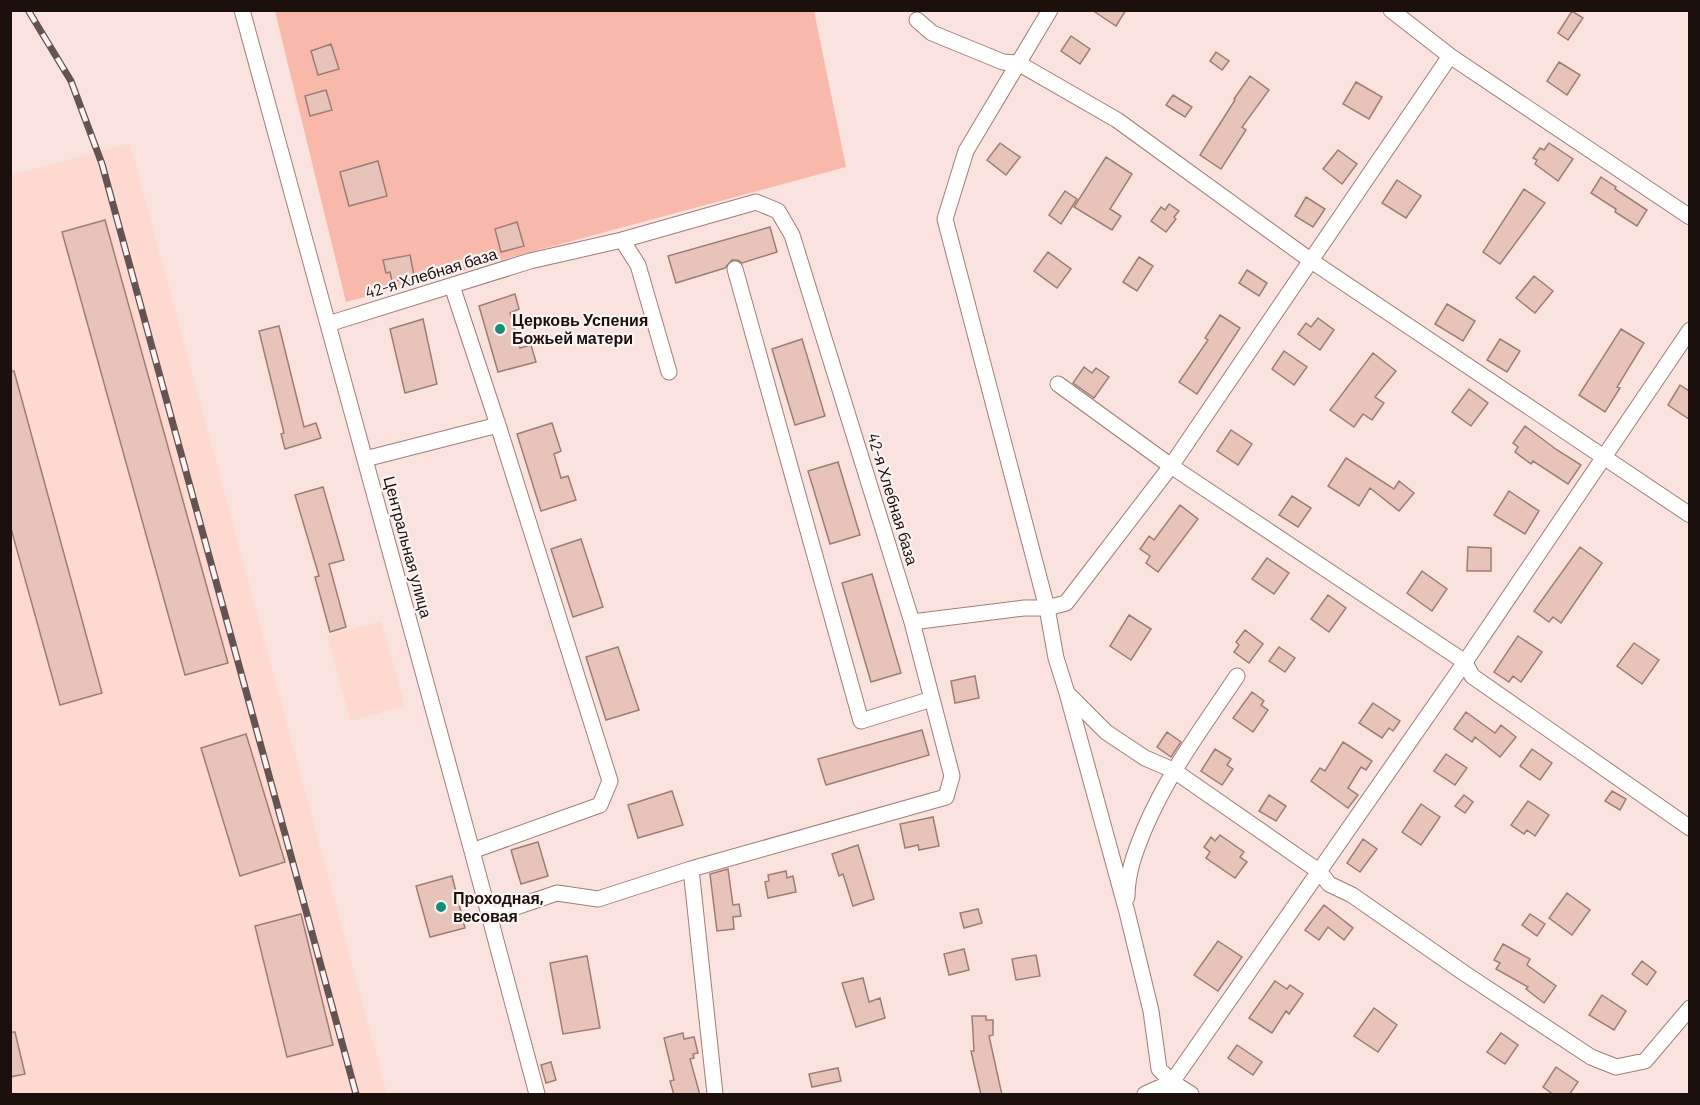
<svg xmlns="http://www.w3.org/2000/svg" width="1700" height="1105" font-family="Barlow,sans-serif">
<rect width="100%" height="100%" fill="#fae3de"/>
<!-- built -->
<path fill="#fdd9d0" d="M130,143L387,1094H11V175Z
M381,621L405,706L351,721L327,636Z"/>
<!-- green -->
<path fill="#f8b9aa" d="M275,11H814L846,167L346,302Z"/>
<!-- building -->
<path fill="#e7c3ba" stroke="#9e7d74" stroke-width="1.5" d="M1092,10H1126L1116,26Z
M1572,11L1583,18L1568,40L1558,33Z
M1071,36L1090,49L1080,64L1061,51Z
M331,44L339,69L318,75L311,51Z
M1216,52L1229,61L1222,70L1210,61Z
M1559,62L1580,75L1567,95L1547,81Z
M1250,76L1269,90L1242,127L1246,130L1221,169L1200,155L1235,100L1234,99Z
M1356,82L1382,97L1369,119L1343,104Z
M326,90L332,110L310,116L305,96Z
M1173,95L1192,107L1185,117L1166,105Z
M1000,143L1020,157L1006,175L987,160Z
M1549,143L1573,159L1558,181L1535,164L1537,160L1533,158L1540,148L1544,150Z
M1338,150L1357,164L1342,184L1323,169Z
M1106,157L1132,174L1110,209L1121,216L1112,230L1074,207Z
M378,161L387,196L349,206L340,172Z
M1601,177L1616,187L1615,189L1647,210L1637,226L1615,212L1616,209L1591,193Z
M1397,180L1421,196L1406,218L1382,203Z
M1524,189L1545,203L1500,264L1483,252Z
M1065,191L1077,199L1061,224L1049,215Z
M1306,197L1325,209L1313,227L1295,216Z
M1169,204L1179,211L1174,217L1176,219L1166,232L1151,221L1161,207L1165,210Z
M105,220L228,663L185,675L62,232Z
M517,222L524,246L501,252L495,229Z
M770,227L777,252L742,263L738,260H732L725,268L676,283L668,256Z
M1048,252L1071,269L1057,288L1034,271Z
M410,255L415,280L402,283L401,280L392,281L390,272L386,273L383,260Z
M1139,257L1153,266L1137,291L1123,282Z
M1247,270L1267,283L1259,296L1239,283Z
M1534,276L1553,291L1535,313L1516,298Z
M515,294L519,309L510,313L520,348L531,345L536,362L498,372L479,306Z
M1447,304L1475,321L1463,341L1435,324Z
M1220,315L1240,328L1197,394L1179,382L1208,340L1205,338Z
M1318,318L1334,330L1320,350L1298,334L1306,323L1311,327Z
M423,319L437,384L405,393L390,329Z
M279,326L304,427L316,423L321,438L285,449L281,434L284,433L259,331Z
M1621,329L1644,343L1617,387L1620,388L1605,412L1579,395Z
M802,339L825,416L795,425L772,349Z
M1500,339L1520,351L1507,372L1487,360Z
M1284,351L1307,367L1294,385L1272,369Z
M1373,353L1396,371L1375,397L1384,403L1372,420L1363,414L1354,427L1330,410Z
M1084,367L1092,373L1096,368L1109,377L1094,398L1073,383Z
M14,371L102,693L60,705L10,525V372Z
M1680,385L1689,391V419L1668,405Z
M1469,389L1488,403L1471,426L1452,412Z
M552,423L561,451L554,454L561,478L568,476L576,500L541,511L517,434Z
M1525,426L1557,450L1581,465L1568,484L1533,461L1531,464L1515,452L1518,447L1513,443Z
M1231,430L1252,444L1238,465L1217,451Z
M1346,458L1394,489L1399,481L1414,493L1399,511L1370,488L1359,506L1328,486Z
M838,462L860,535L830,544L808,471Z
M323,487L344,560L329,564L346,627L330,632L315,577L319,576L295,495Z
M1509,491L1539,511L1525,534L1494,515Z
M1292,496L1311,508L1298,527L1279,515Z
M1180,505L1198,519L1158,572L1146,563L1150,556L1140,549L1149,536L1154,540Z
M581,539L603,607L573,617L551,549Z
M1468,547L1491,548V571H1467Z
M1580,547L1602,563L1561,623L1553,617L1549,622L1534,611Z
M1267,558L1289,573L1274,594L1252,579Z
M1422,571L1447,589L1432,611L1407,593Z
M872,574L901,673L871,682L842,583Z
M1328,595L1346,608L1329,632L1311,619Z
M1129,615L1151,629L1131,660L1110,646Z
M1245,630L1263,644L1249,663L1234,652L1239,645L1236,642Z
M1518,636L1542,652L1521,682L1513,676L1509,682L1494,672Z
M1634,643L1659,660L1642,684L1617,666Z
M618,647L639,710L606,720L586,657Z
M1279,647L1295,658L1285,672L1269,661Z
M975,676L979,698L955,703L951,681Z
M1252,692L1264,701L1261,705L1268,710L1253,732L1233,718Z
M1373,703L1400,721L1393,731L1389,728L1382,738L1359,723Z
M1466,712L1495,733L1501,725L1516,737L1500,757L1475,737L1472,742L1454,729Z
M922,730L929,755L826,785L818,759Z
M1167,732L1181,742L1171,757L1157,747Z
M246,734L285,862L240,876L201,748Z
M1343,742L1372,761L1366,770L1361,767L1348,788L1358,795L1348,808L1311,781L1320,768L1325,771Z
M1215,749L1231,759L1227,765L1233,769L1222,785L1201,771Z
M1532,749L1552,763L1540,780L1520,766Z
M1446,754L1467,768L1455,785L1434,771Z
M672,791L683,825L638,838L628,805Z
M1612,791L1626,799L1620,810L1605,801Z
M1269,795L1286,806L1276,821L1259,811Z
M1464,795L1473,802L1465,813L1455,806Z
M1528,801L1549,815L1535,836L1527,830L1524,834L1511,825Z
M1421,804L1440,817L1421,845L1402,832Z
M933,817L939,846L919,850L918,845L905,848L900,824Z
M1220,835L1244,852L1240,857L1247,862L1235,878L1206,858L1210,852L1204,847L1211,837L1215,841Z
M1363,839L1377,849L1360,872L1347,863Z
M538,842L548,876L521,884L511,850Z
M858,845L874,899L853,906L843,874L839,876L832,854Z
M728,869L733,905L739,904L741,916L733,917L734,929L717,931L710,874Z
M786,871L787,878L793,876L796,892L768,898L765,882L769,881L768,875Z
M452,876L465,928L430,937L416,886Z
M1567,893L1590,910L1572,935L1549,918Z
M1324,905L1353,928L1344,940L1328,927L1319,940L1305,930Z
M978,909L982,923L964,928L960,913Z
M301,914L333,1045L287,1057L255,926Z
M1530,914L1545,924L1537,936L1522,925Z
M1218,941L1242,957L1218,991L1194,975Z
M1503,944L1530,959L1527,965L1556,986L1544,1003L1526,989L1528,987L1496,969L1500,963L1494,960Z
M964,949L969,970L949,975L944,954Z
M1036,955L1040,976L1016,980L1012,959Z
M587,956L600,1028L563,1034L550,963Z
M1642,961L1656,972L1647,985L1632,974Z
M863,978L869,1002L880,998L885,1018L856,1027L842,983Z
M1275,981L1287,989L1290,985L1303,994L1289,1014L1286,1011L1272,1033L1249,1018Z
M1602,995L1626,1011L1614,1030L1589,1015Z
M1374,1008L1397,1025L1378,1052L1354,1036Z
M972,1016H986V1020H993V1035L989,1036L1002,1095H981L971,1051H974Z
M10,1032H15L25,1074L10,1077Z
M683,1033L684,1039L694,1037L698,1053L693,1054L694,1058L690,1059L700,1095H674L670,1081L674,1080L664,1038Z
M1501,1033L1518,1045L1505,1064L1487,1052Z
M1237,1045L1262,1062L1253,1075L1228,1058Z
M551,1062L556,1080L546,1083L541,1065Z
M1556,1067L1578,1082L1569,1095H1554L1543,1087Z
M838,1068L841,1081L812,1087L809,1074Z"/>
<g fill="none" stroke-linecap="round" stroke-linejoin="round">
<!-- minor casing -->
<g stroke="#9f7d75" stroke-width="17">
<path id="minor" d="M242,10L472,851L537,1094
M1050,10L966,151L945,219L1047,608L1056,658L1067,693L1127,912L1151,1011L1159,1069L1172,1082L1191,1094
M1391,10L1450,56L1690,217
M917,20L932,33L1003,62L1018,63L1117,120L1310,260L1690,515
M622,240L638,265L669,372
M735,269L861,721L932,699
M452,286L498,425L610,781L600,805L472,851
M328,324L530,261L622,240L756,202L778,211L792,235L912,622L952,776L946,797L691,869L598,899L557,893L490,916
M1058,384L1171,466L1465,662L1472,676L1690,828
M365,459L498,425
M912,622L1024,608H1047L1066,603L1171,466L1450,56
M1069,695L1106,732L1145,758L1173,770L1320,872L1329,884L1352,895L1464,973L1591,1057L1616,1067L1645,1061L1690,1008
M691,869L715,1094
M1127,897C1127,873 1135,852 1144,830C1168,773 1203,727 1237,676
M1145,1094L1172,1082
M1166,1094L1172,1082L1465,662L1690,330"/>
</g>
<!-- minor -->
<use href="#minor" stroke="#fff" stroke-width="15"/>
<!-- rail casing -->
<g stroke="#645451" stroke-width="7">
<path id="rail" d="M28,10L71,81L102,164L356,1094"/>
</g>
<!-- rail -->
<use href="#rail" stroke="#fcf4f2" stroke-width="4.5" stroke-dasharray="14" stroke-linecap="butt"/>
</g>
<!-- markers -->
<g fill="#138f74" stroke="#fcf4f2" stroke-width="2">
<circle cx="500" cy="329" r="6"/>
<circle cx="441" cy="907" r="6"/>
</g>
<g text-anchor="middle" stroke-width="4.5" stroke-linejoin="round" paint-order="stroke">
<!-- street labels -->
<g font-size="16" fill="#1c100d" stroke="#fcf4f2">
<text transform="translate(431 273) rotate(-17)" y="6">42-я Хлебная база</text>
<text transform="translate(893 499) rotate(73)" y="6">42-я Хлебная база</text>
<text transform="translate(408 547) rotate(75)" y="6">Центральная улица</text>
</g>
<!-- poi labels -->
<g font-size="16" font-weight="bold" fill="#1c100d" stroke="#fcf4f2" text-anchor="start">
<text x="512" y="326">Церковь Успения<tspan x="512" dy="18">Божьей матери</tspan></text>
<text x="453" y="904">Проходная,<tspan x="453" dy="18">весовая</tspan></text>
</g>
</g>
<!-- border -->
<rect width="1700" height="1105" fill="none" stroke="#1c100d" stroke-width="24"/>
</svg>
